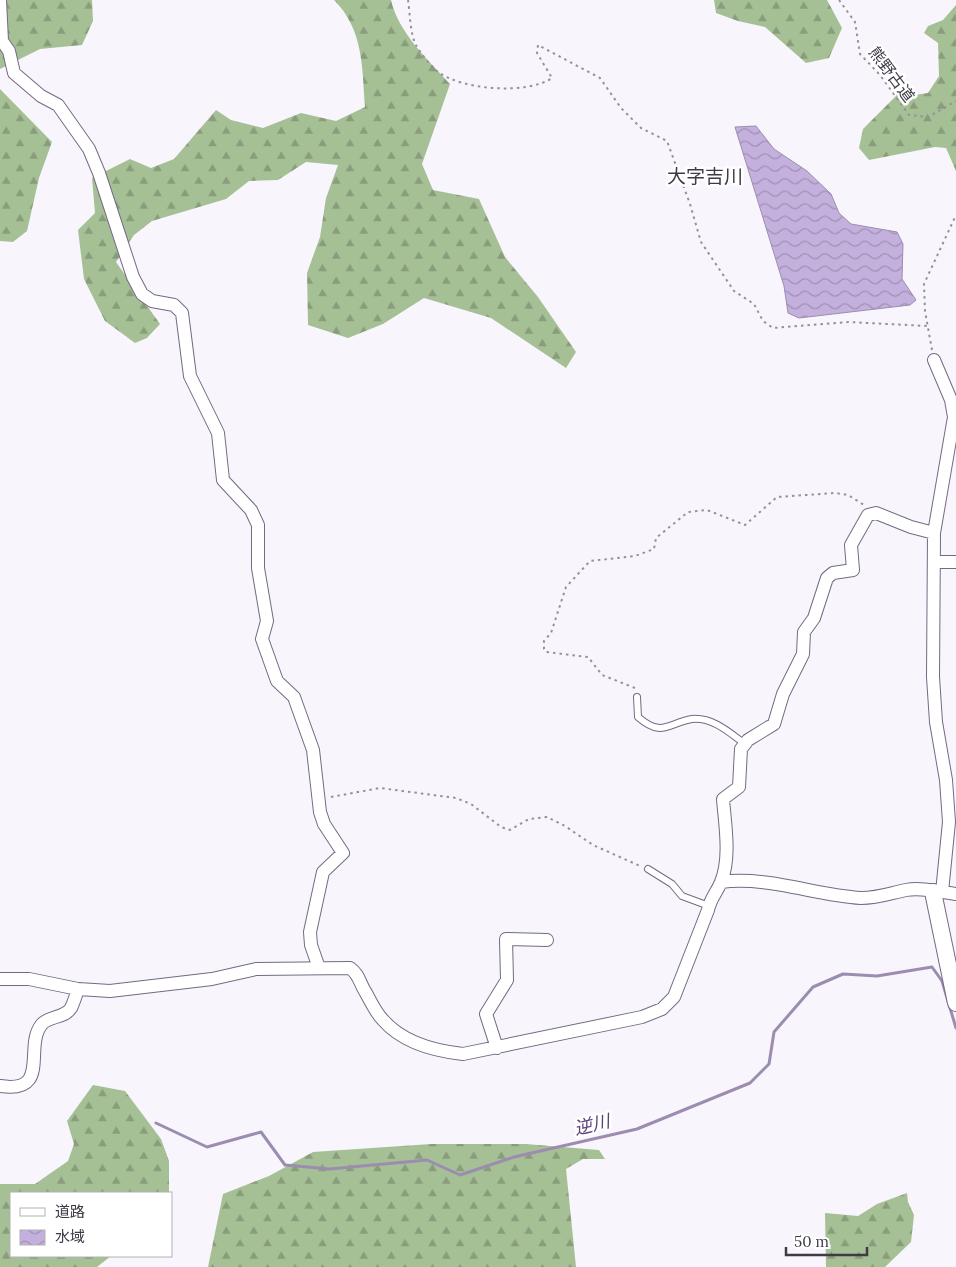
<svg xmlns="http://www.w3.org/2000/svg" width="956" height="1267" font-family="Lora,'Noto Sans JP',serif">
<defs>
<pattern id="forest-firs" width="22" height="20" patternUnits="userSpaceOnUse" patternTransform="scale(1.25)"><rect width="22" height="20" fill="#a6c096"/><path d="M5 1l3.5 6h-7zM16 11l3.5 6h-7z" fill="#899d7c"/></pattern>
<pattern id="water-waves" width="16" height="10" patternUnits="userSpaceOnUse" patternTransform="scale(1.25)"><rect width="16" height="10" fill="#c4b0dd"/><path d="M0 5q4-4 8 0t8 0" fill="none" stroke="#a190b5"/></pattern>
</defs>
<rect width="100%" height="100%" fill="#f8f6fc"/>
<!-- forest -->
<path fill="url(#forest-firs)" d="M0,0H92L93,21L82,45L40,49L0,69Z
M334,0H391C398,32 428,60 450,84L422,164L433,190L479,199L505,257L538,297L576,352L566,368L491,318L424,298L383,324L348,338L308,325L307,273L320,237L326,198L338,165L306,162L278,180L249,181L226,199L152,221L134,235L116,262L160,324L147,338L135,343L105,321L84,279L78,230L95,213L92,178L130,159L151,168L174,159L216,110L231,120L263,128L301,113L336,121L365,107C362,68 364,30 334,0Z
M714,0H827L842,28L829,58L806,63L765,27L738,21L716,13Z
M956,5V171L946,148L935,147L869,160L859,148L863,129L899,93L914,95L928,93L939,76L938,43L924,33L928,26L943,20Z
M0,89L52,142L39,178L27,231L13,242L0,241Z
M93,1085L125,1091L161,1139L169,1161V1193H11V1256H111L97,1267H0V1184H35L68,1161L74,1144L67,1121Z
M431,1144H526L599,1150L605,1159H583L566,1169L576,1267H208L223,1194L269,1176L313,1152Z
M907,1193L908,1202L914,1215L911,1242L885,1267H826L825,1213L858,1216L877,1204Z"/>
<!-- water -->
<path fill="url(#water-waves)" stroke="#9c8db0" d="M756,126L774,149L807,171L831,194L839,213L851,224L897,232L903,244L902,279L916,300L910,305L799,318L788,313L784,286L735,127Z"/>
<g fill="none" stroke-linecap="round" stroke-linejoin="round">
<!-- stream -->
<path stroke="#9c8db0" stroke-width="3" d="M156,1123L207,1147L261,1132L285,1165L330,1169L427,1160L460,1175L514,1157L637,1129L750,1083L769,1064L774,1032L813,987L843,974L877,976L932,967L942,981L956,1028"/>
<!-- service casing -->
<g stroke="#756984" stroke-width="8">
<path id="service" d="M637,697L638,717C662,738 668,723 692,719C713,717 730,733 745,744
M648,869L672,884L682,896L709,906"/>
</g>
<!-- minor casing -->
<g stroke="#756984" stroke-width="14">
<path id="minor" d="M0,0L2,41L9,51L14,73L41,96L58,105L89,149L99,173L133,277L142,294L152,301L174,305L182,313L190,376L218,433L223,480L251,510L258,525V568L267,621L262,639L277,681L294,697L313,750L320,812L324,824L343,853L323,872L310,932L311,945L319,968
M934,360L951,400L954,417L934,533L933,677L936,722L946,780L949,822L942,892
M934,562H956
M721,882C768,876 814,895 861,898C878,898 891,893 906,890C921,887 941,892 956,894
M0,979H29L78,989L110,991L212,979L256,969L350,968C359,974 360,984 366,993C371,1002 376,1013 383,1020C402,1042 435,1051 463,1054L642,1017L662,1009L674,997L708,910C711,897 716,894 721,882C731,857 725,825 723,799L739,787L741,749L748,740L774,724L783,694L803,654L804,632L814,618L827,578L833,573L853,570L851,545L868,515L876,513L911,527L934,533
M497,1048L486,1014L507,980L506,939L547,940
M0,1086C52,1094 23,1046 42,1024C49,1016 65,1018 71,1008C74,1002 76,995 78,989"/>
</g>
<!-- tertiary casing -->
<g stroke="#756984" stroke-width="18">
<path id="tertiary" d="M933,892L956,1003"/>
</g>
<!-- path -->
<path stroke="#94919a" stroke-width="2" stroke-dasharray="2.5 4" stroke-linecap="butt" d="M408,0C410,13 410,34 416,45C420,53 431,66 438,72C463,90 527,95 552,78L537,53L538,45L600,78L621,108L641,128L667,141L690,204L701,242L734,291L754,304L763,321L773,328L848,322L927,326
M839,0L855,22L860,54L880,75L909,115L928,117L956,101
M932,350L925,311L924,284L956,215
M635,688L602,675L588,657L546,652L544,649V641L551,633L566,587L590,561L635,556L654,549L656,538L688,512L707,510L745,525L777,497L835,493L848,495L864,505
M331,797L380,788L456,798L471,804L501,827L510,830L529,819L547,817L565,826L593,845L640,866"/>
<!-- service -->
<use href="#service" stroke="#fff" stroke-width="6"/>
<!-- minor -->
<use href="#minor" stroke="#fff" stroke-width="12"/>
<!-- tertiary -->
<use href="#tertiary" stroke="#fff" stroke-width="16"/>
</g>
<g text-anchor="middle" stroke-width="5" stroke-linejoin="round" paint-order="stroke">
<!-- street labels -->
<g font-size="16" fill="#3f3a46" stroke="#fff">
<text transform="translate(892 74) rotate(53)" y="6">熊野古道</text>
</g>
<!-- water labels -->
<g font-size="18" font-style="italic" fill="#5c417a" stroke="#fff">
<text transform="translate(592 1125) rotate(-13)" y="6">逆川</text>
</g>
<!-- quarter labels -->
<g font-size="19" fill="#3f3a46" stroke="#fff">
<text x="705" y="183">大字吉川</text>
</g>
</g>
<!-- legend -->
<rect x="10" y="1192" width="162" height="65" fill="#ffffff" stroke="#b2b0b5"/>
<rect x="20" y="1208" width="25" height="8" fill="#ffffff" stroke="#b2b0b5"/>
<text x="55" y="1217" font-size="15" fill="#3f3a46">道路</text>
<rect x="20" y="1230" width="25" height="15" fill="url(#water-waves)" stroke="#b2b0b5"/>
<text x="55" y="1242" font-size="15" fill="#3f3a46">水域</text>
<!-- scale -->
<path d="M786 1247v8h81v-8" fill="none" stroke="#3f3a46" stroke-width="2.5"/>
<text x="794" y="1247" font-size="15" fill="#3f3a46" stroke="#ffffff" stroke-width="4" paint-order="stroke">50 m</text>
</svg>
